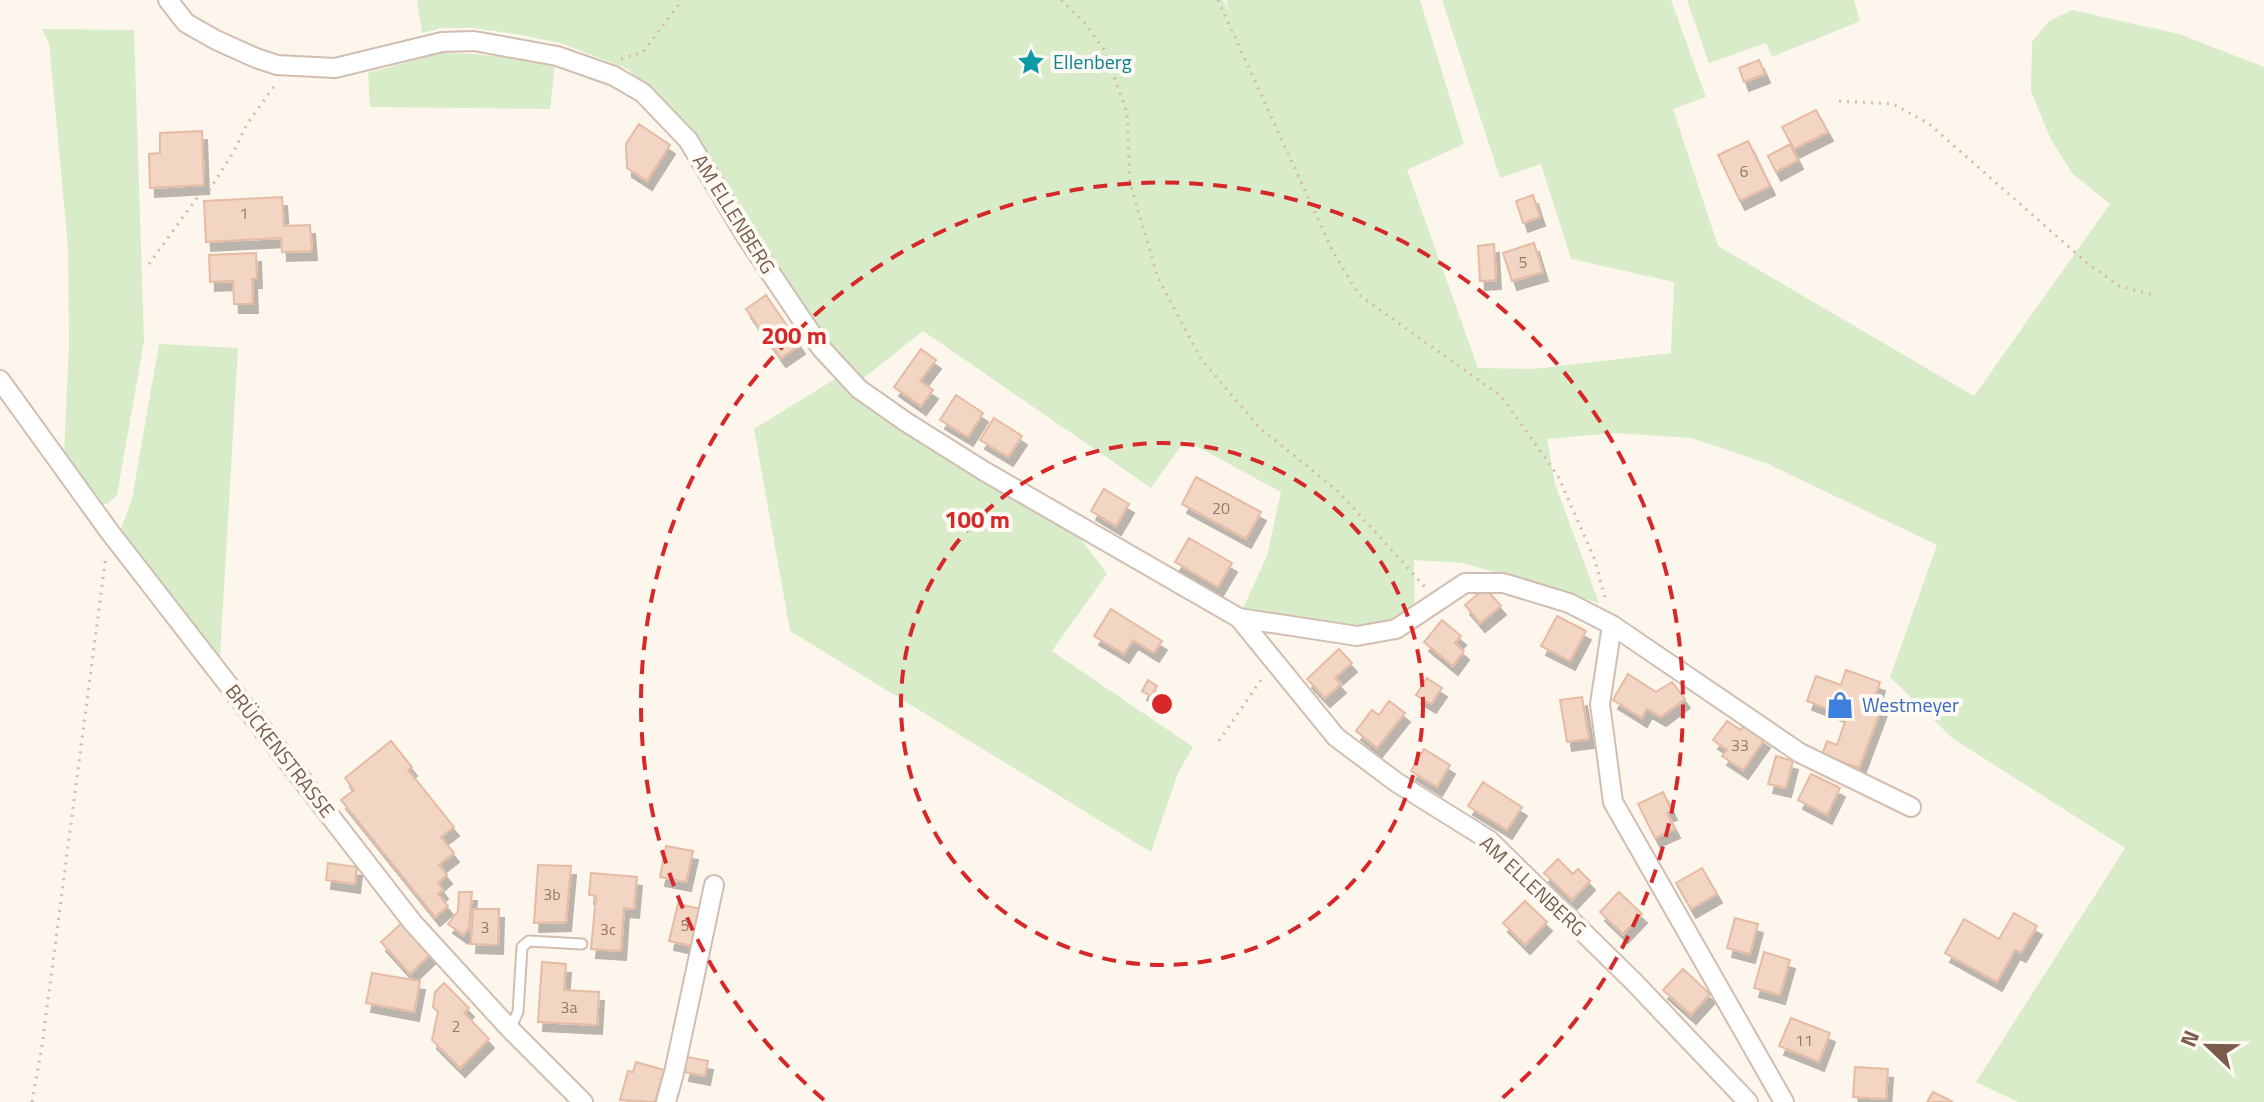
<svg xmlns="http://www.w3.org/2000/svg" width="2264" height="1102" font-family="'Titillium Web',sans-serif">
<defs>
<filter id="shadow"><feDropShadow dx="5" dy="9" stdDeviation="0" flood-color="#0004"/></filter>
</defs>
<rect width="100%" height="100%" fill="#fdf6ec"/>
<!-- green -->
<path fill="#d8ecc9" d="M417,0H1223L1229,11L1226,0H1420L1464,144L1407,170L1478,368L1533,369L1671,353L1674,282L1571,259L1541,164L1500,178L1442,0H1671L1706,97L1673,109L1718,246L1974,396L2110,204L2073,174L2051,140L2031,91L2032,42L2049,21L2072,10L2179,34L2264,67V1102H2018L1976,1082L2125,848L1952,738L1890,677L1937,545L1766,463L1692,438L1614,433L1547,439L1555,484L1599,603L1463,563L1414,560L1415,611L1399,621L1356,631L1243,608L1267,556L1281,492L1185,440L1151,488L923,331L861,380L826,340L702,151L628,69L560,43L516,34L472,28H442L422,33Z
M1687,0H1854L1860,21L1772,57L1766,43L1709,63Z
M42,29L134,30L144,341L117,495L107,504H97L64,454L69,345L68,247L49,43Z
M440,53L475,54L555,63L550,109L370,107L368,73Z
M159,344L238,348L220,656L120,531L132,499Z
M835,379L855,398L905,430L1071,526L1107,574L1052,651L1193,747L1178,773L1151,852L790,631L754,429Z"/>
<!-- building -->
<path fill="#f3d5c3" stroke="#e6bba3" stroke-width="2" filter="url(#shadow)" d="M1759,60L1765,74L1744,82L1739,68Z
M1816,110L1828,132L1794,149L1782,127Z
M639,124L670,145L647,181L627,168L626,144Z
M202,131L204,185L150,188L149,154L160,153V133Z
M1748,141L1770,186L1740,201L1718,155Z
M1790,144L1798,160L1776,172L1768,156Z
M1533,195L1540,217L1523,223L1516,201Z
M282,197L284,226L310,225L312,251L282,252L281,238L206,242L204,201Z
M1534,243L1543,272L1512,281L1503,253Z
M1494,244L1496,280L1480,281L1478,246Z
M256,253L257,279H252L253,304H234L233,281L210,282L209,255Z
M766,295L800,345L781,358L746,309Z
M921,349L936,360L920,381L933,390L921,406L894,387Z
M956,395L983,413L968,437L940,420Z
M994,418L1022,436L1008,457L980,440Z
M1196,477L1261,512L1246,539L1182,504Z
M1104,489L1129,504L1116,526L1091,511Z
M1189,538L1232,563L1218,587L1175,562Z
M1485,588L1501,606L1480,623L1465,605Z
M1111,609L1162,641L1154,653L1133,640L1124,654L1094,636Z
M1557,616L1586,631L1570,661L1541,646Z
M1442,620L1461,636L1455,643L1464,651L1453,666L1424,642Z
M1339,649L1352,663L1335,678L1341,684L1325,698L1307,679Z
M1846,670L1880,682L1874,700L1883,704L1859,768L1822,755L1827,741L1837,745L1847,716L1807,701L1816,676L1841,685Z
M1628,674L1656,692L1672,682L1685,699L1661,717L1647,709L1642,718L1613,700Z
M1427,678L1442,688L1431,704L1416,695Z
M1148,680L1157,686L1151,696L1142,691Z
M1582,697L1589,739L1567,742L1560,700Z
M1389,701L1405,713L1377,748L1356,731L1372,710L1379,715Z
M1727,721L1741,730L1744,725L1765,739L1743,770L1722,756L1727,750L1713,740Z
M391,741L412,767L408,770L454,827L441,837L454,853L439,865L447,875L438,883L443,890L438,894L448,906L435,917L341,800L354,790L345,778Z
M1424,749L1450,765L1437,787L1411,771Z
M1776,756L1793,761L1786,788L1768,784Z
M1811,774L1840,788L1827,815L1798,800Z
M1483,782L1522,807L1507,830L1468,806Z
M1663,792L1672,811L1667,813L1675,829L1655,838L1638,804Z
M666,846L693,851L686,882L660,877Z
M1558,859L1573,874L1578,869L1590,881L1572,900L1544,873Z
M328,863L357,867L355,884L326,880Z
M538,865L571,866L566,922L534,923Z
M1702,868L1717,894L1691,909L1676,883Z
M591,873L637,877L634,909L624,908L621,951L591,949L596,896L589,895Z
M459,892H472L469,928L463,935L448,924L458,911Z
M1619,892L1642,914L1623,934L1600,912Z
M1525,901L1547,922L1525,945L1503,923Z
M678,904L701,909L692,946L669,941Z
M473,909H499L498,945L471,944Z
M2014,913L2037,926L2021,953L2015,950L1997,982L1945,953L1964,919L1999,939Z
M1735,918L1758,924L1750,954L1727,948Z
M403,922L431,954L410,974L381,942Z
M1764,952L1790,960L1780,995L1754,988Z
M542,962L566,964L564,990L599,992L597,1025L538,1022Z
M1683,969L1710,994L1691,1015L1663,990Z
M372,973L420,981L414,1012L366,1003Z
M444,983L469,1008L464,1013L489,1039L460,1068L432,1040L438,1012L433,1007L435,992Z
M1791,1018L1830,1033L1819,1062L1779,1046Z
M687,1057L708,1061L705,1076L684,1072Z
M636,1062L664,1070L655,1102L620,1100L628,1071L633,1072Z
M1855,1067L1888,1069L1886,1099L1853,1097Z
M1933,1092L1953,1102H1927Z"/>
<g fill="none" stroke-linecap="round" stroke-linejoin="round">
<!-- lane casing -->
<g stroke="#d1beb0" stroke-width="13">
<path id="lane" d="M510,1029L518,1012L522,947L529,941L582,944"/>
</g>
<!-- street casing -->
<g stroke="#d1beb0" stroke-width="22">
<path id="street" d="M168,0L186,23L216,40L256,58L277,65L335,68L442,42L474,41L557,56L614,76L643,93L688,140L747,238L821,348L859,389L906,422L984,471L1239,618L1336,737L1396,782L1489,840L1634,982L1748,1102
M0,380L109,531L413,923L510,1029L583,1102
M1239,618L1357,636L1396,629L1465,583H1503L1569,603L1612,625L1800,753L1911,807
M1612,625L1600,704L1613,802L1784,1102
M666,1102L674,1073L714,885"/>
</g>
<!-- path -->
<path stroke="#d9b8a5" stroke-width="3" stroke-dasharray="2 6" stroke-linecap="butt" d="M1061,0L1085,23L1105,51L1127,113L1130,183L1158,278L1201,359L1260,428L1339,492L1426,588
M1218,0L1332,250L1359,295L1501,396L1558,476L1595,560L1606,602
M621,59L643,52L682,0
M1839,101L1893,104L1928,123L2086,262L2119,286L2153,295
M149,264L196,199L210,189L234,151L247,124L277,82
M1219,741L1263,677
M32,1102L42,1046L106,555"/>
<!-- lane -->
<use href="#lane" stroke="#fff" stroke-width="9"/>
<!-- street -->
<use href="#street" stroke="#fff" stroke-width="18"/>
</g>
<!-- distance rings -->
<g fill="none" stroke="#d62828" stroke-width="4" stroke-dasharray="14 10">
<circle cx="1162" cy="704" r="261"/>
<path d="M824 1100A521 521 0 1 1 1500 1100"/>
</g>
<!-- icons -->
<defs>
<g id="sight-bare" transform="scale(2.16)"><path d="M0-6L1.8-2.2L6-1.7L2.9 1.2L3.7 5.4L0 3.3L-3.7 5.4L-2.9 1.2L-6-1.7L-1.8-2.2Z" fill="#0f9aa8" stroke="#fffaf3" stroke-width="2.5" paint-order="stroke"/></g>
<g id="shop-bare" transform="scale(2.16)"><path d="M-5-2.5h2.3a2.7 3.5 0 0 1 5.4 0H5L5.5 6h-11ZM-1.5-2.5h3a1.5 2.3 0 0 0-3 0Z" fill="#3f7fe0" stroke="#fffaf3" stroke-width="2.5" paint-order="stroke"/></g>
</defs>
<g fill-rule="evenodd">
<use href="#sight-bare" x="1031" y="62"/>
<use href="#shop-bare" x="1840" y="705"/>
</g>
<g text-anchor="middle" stroke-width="8" stroke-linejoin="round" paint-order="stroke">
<!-- number labels -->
<g font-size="16" fill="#987a6a">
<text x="1744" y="177">6</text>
<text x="244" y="219">1</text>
<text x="1523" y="268">5</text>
<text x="1221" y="514">20</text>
<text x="1740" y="751">33</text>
<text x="552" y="900">3b</text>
<text x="685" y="931">5</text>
<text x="485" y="933">3</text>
<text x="608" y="935">3c</text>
<text x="569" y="1013">3a</text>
<text x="456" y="1032">2</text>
<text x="1804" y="1046">11</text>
</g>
<!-- culture labels -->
<g font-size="20" fill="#0d838f" stroke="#fffaf3" text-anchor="start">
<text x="1053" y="69">Ellenberg</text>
</g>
<!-- street labels -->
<g font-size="20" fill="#7a5c4d" stroke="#fffaf3">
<text transform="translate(734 214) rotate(58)" y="7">AM ELLENBERG</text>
<text transform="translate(280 751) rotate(52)" y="7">BRÜCKENSTRASSE</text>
<text transform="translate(1533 886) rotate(43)" y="7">AM ELLENBERG</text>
</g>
<!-- shop labels -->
<g font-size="20" fill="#366cbe" stroke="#fffaf3" text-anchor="start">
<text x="1862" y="712">Westmeyer</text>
</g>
</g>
<circle cx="1162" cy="704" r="12" fill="#d62828" stroke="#fffaf3" stroke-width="4"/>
<g font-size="24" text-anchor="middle" font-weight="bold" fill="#d62828" stroke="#fffaf3" stroke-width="8" stroke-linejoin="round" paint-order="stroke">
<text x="794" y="344">200 m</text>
<text x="977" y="528">100 m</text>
</g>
<!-- north arrow -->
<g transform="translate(2208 1046) rotate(292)" stroke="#fffaf3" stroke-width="6" paint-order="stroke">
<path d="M0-6L14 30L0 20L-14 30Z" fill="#7a5c4d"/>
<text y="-12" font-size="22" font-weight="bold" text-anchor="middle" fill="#7a5c4d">N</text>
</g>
</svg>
